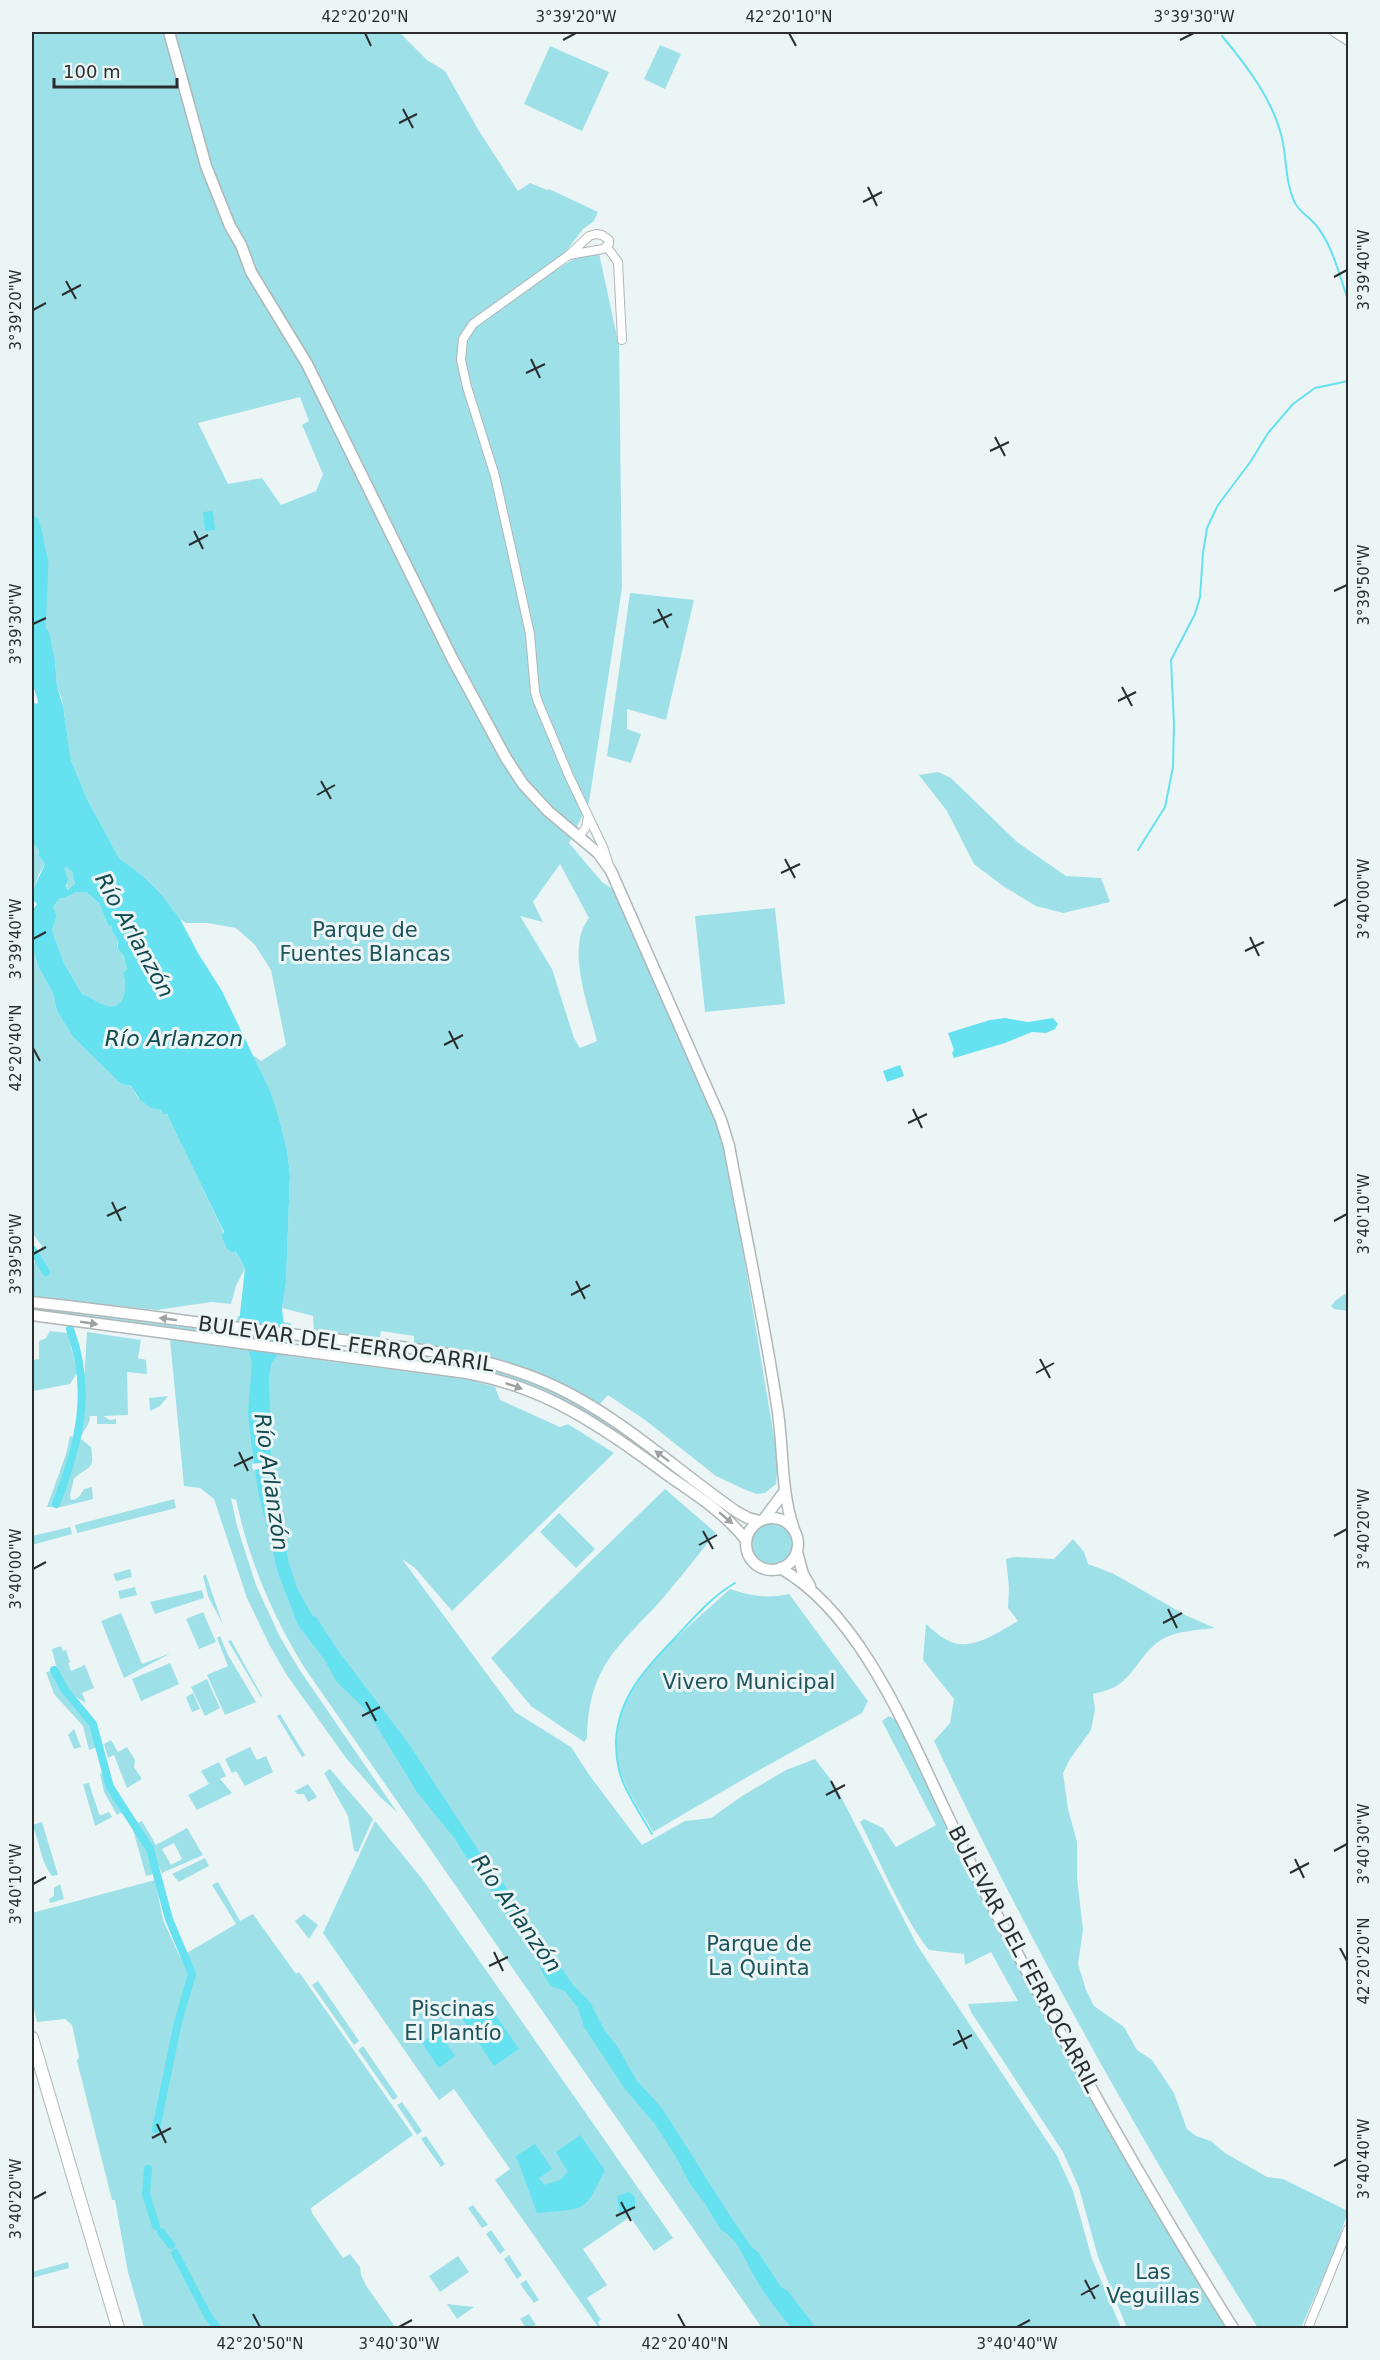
<svg xmlns="http://www.w3.org/2000/svg" width="1380" height="2360" font-family="'DejaVu Sans',sans-serif">
<rect width="100%" height="100%" fill="#ecf5f6"/>
<!-- green -->
<path fill="#9ee0e8" fill-rule="evenodd" d="M32,32H399L427,60L445,71L479,131L518,191L530,183L547,190L549,189L598,212L594,221L583,229L558,262L561,267L577,257L599,253L617,337L619,338L622,588L589,802L569,843L602,882L614,890L713,1111L718,1129L727,1162L741,1239L778,1461L776,1484L765,1493L757,1494L746,1490L716,1476L645,1420L608,1395L600,1404C542,1370 480,1353 414,1345V1336L381,1331L379,1341L314,1333L313,1316L282,1308L286,1281L290,1175L287,1150L279,1118L253,1055L261,1061L286,1045L271,970L255,945L236,928L207,923H186L180,919L163,896L143,876L119,858L87,799L71,760L62,699L57,687L55,661L41,631L32,633ZM300,397L309,421L302,425L323,474L316,491L281,505L262,478L228,484L198,423ZM560,864L589,918C565,948 589,1007 597,1041L580,1048L574,1038L552,969L520,916L543,922L533,902Z
M660,45L681,54L665,89L644,79Z
M550,46L609,72L582,131L524,104Z
M630,593L694,600L666,720L627,709V729L641,734L631,763L607,756Z
M938,772L951,778L1017,842L1066,876L1101,878L1110,902L1063,913L1036,906L1003,886L974,864L947,811L919,775Z
M32,823L33,842L39,851L38,855L45,864L39,874L32,895Z
M63,867H68C72,871 74,878 75,885L68,890Z
M76,892H86L99,903L108,925L112,927V931L118,941L117,945L124,958L127,969L123,973C128,987 125,1013 103,1005C95,1002 91,996 82,994L64,963L52,930L57,915L53,907L60,898H65Z
M775,908L785,1004L705,1012L695,916Z
M32,934L34,938L32,946L39,968L53,993L57,1011L73,1037L121,1084L130,1086C135,1090 135,1095 139,1099C148,1108 161,1107 169,1117L230,1246L233,1248L245,1268L236,1286L231,1304L211,1302L157,1310L32,1297V1264H34L42,1246L32,1233Z
M1348,1292V1311L1334,1309L1331,1306L1335,1301Z
M32,1308L234,1333L238,1316L291,1323L290,1356L471,1380L495,1387L500,1400L560,1427L568,1424L614,1453L452,1611L415,1568L402,1559L515,1712L571,1747L590,1776L642,1845L685,1821L711,1818L742,1796L786,1770L815,1759L835,1785L917,1945L1057,2156L1073,2191L1092,2259L1121,2328H762L304,1667C272,1615 249,1560 236,1500L231,1498L237,1526L256,1585L280,1637L299,1669L397,1812L381,1798L346,1758L286,1674L269,1644L247,1598L214,1499L200,1488L184,1486L170,1339L231,1348L233,1339L32,1310Z
M50,1331L68,1333L77,1373L70,1384L33,1391L32,1360L39,1359V1341L46,1338Z
M87,1332L141,1340L138,1358L146,1360L147,1374L127,1372L128,1415L103,1416L110,1420L116,1419V1424H97V1416H90C90,1426 82,1430 81,1439L91,1447C95,1472 88,1465 74,1479L70,1495L71,1500C78,1500 81,1494 84,1489L92,1487L93,1499L61,1507H47L66,1454L70,1436L75,1437L73,1446L53,1504H59L77,1453L81,1432Z
M413,1355C460,1360 507,1369 551,1390C614,1420 669,1468 726,1509L724,1511C668,1470 613,1422 550,1393C507,1374 459,1366 412,1361Z
M168,1396L160,1406L150,1411L149,1398Z
M665,1489L716,1533C695,1558 676,1584 654,1608C611,1653 589,1672 587,1738L584,1742L531,1706L491,1658Z
M174,1499L176,1508L77,1533L75,1525Z
M559,1513L595,1549L576,1568L540,1532Z
M750 1544a21 21 0 1 1 42 0a21 21 0 1 1-42 0Z
M70,1527L72,1534L32,1545V1536Z
M1073,1539L1084,1552L1088,1564L1114,1574L1187,1616L1215,1628C1198,1630 1175,1631 1161,1640C1142,1652 1134,1676 1115,1687C1109,1690 1100,1692 1093,1694L1095,1710L1091,1730L1070,1759L1063,1773L1068,1809L1077,1842V1877L1083,1930L1078,1964L1086,1990L1094,2006L1124,2027L1137,2050L1152,2060L1174,2093L1187,2129L1196,2136L1211,2141L1225,2153L1267,2177L1283,2179L1348,2211L1336,2248L1301,2328H1258C1139,2139 1030,1943 934,1741L950,1723L954,1699L923,1660L926,1624C933,1630 940,1637 949,1641C972,1652 998,1632 1018,1621L1008,1608L1009,1588L1006,1559L1014,1557L1054,1559Z
M130,1569L132,1577L116,1581L113,1574Z
M206,1575L223,1625L208,1596L203,1576Z
M135,1587L137,1595L120,1599L118,1591Z
M730,1589C750,1596 767,1599 789,1594L868,1701L862,1713L761,1769L653,1832C640,1809 621,1784 617,1758C607,1688 685,1631 730,1589Z
M202,1590L204,1598L155,1614L150,1602Z
M203,1612L216,1642L199,1649L186,1619Z
M121,1613L142,1664L171,1653L124,1678L101,1621Z
M220,1636L228,1655L256,1702L225,1715L207,1675L228,1666L217,1638Z
M231,1640L262,1696L261,1697L228,1641Z
M61,1646L63,1651L66,1650L70,1662L68,1663L71,1671L85,1665L94,1688L82,1693L86,1703C64,1692 57,1673 52,1649Z
M170,1663L179,1684L141,1701L132,1679Z
M52,1671L60,1687L91,1722L98,1747L89,1750L83,1726L54,1694L46,1672Z
M207,1679L220,1708L205,1716L191,1687Z
M193,1693L200,1709L192,1712L186,1697Z
M280,1714L305,1755L304,1756L302,1757L277,1716Z
M889,1716L896,1720L994,1924L1179,2249L1227,2328H1127L1098,2257L1079,2188L1063,2152L971,2012L968,2004L1018,2001L991,1952L965,1965L964,1954L929,1950C902,1916 880,1861 860,1822L864,1819L883,1828L896,1847L936,1825L882,1721Z
M74,1729L81,1747L74,1749L68,1735Z
M111,1740L118,1752L127,1747L135,1760L134,1767L142,1779L127,1788L114,1755L108,1758L104,1744Z
M250,1747L257,1760L266,1756L273,1772L245,1786L236,1771L232,1773L225,1759Z
M219,1762L226,1776L220,1779L232,1793L197,1810L188,1795L209,1784L201,1771Z
M330,1769L373,1819L358,1852L354,1851L348,1816L324,1773Z
M103,1773L109,1791L126,1815L120,1813L117,1815L104,1792L100,1774Z
M89,1783L99,1814L101,1815L109,1812L112,1817L95,1826L83,1784Z
M308,1784L317,1797L308,1802L304,1794H297L295,1791Z
M142,1821L156,1845L187,1828L203,1855L162,1873L137,1823ZM174,1843L182,1859L171,1865L162,1849Z
M375,1821L423,1880L673,2238L654,2251L630,2217L583,2249L607,2285L587,2298L601,2320L598,2322L600,2326L598,2327L495,2180L510,2169L454,2089L439,2100L323,1933Z
M42,1822L58,1875L52,1876C40,1861 40,1841 32,1825Z
M134,1825L145,1846L154,1874L146,1876L132,1826Z
M205,1858L209,1866L179,1882L172,1874Z
M155,1880L163,1920L180,1957L236,1924L212,1885L218,1882L240,1921L253,1914L296,1974L299,1972L413,2135L311,2208L312,2213L343,2258L350,2254L360,2267L361,2275L367,2287L396,2328H144L128,2272L115,2200H112L77,2061L79,2057L72,2025L65,2019L37,2022L32,2001V1913Z
M60,1884L64,1899L50,1903L49,1899L54,1896V1888Z
M304,1914L318,1925L309,1939L295,1921Z
M318,1981L359,2041L354,2045L312,1985Z
M363,2046L398,2097L393,2100L358,2050Z
M402,2102L422,2131L417,2135L397,2105Z
M426,2136L445,2164L441,2167L421,2139Z
M473,2205L488,2225L482,2228L468,2208Z
M491,2230L505,2250L500,2254L486,2234Z
M509,2255L522,2275L517,2279L504,2259Z
M458,2256L469,2272L440,2292L429,2276Z
M68,2262L69,2268L32,2278V2272Z
M526,2280L539,2300L534,2303L520,2284Z
M447,2304L474,2307L457,2319Z
M529,2314L536,2325L526,2328L520,2319Z"/>
<!-- water -->
<path fill="#65e1ef" fill-rule="evenodd" d="M213,511L215,530L205,531L203,512Z
M45,627L49,632L55,661L57,687L63,706L71,760L87,799L119,858L143,876L163,896L180,919L198,953L222,991L270,1091L279,1118L287,1150L290,1175L286,1282L282,1308L284,1327L282,1338L285,1344L271,1364L269,1377L271,1462L282,1513L288,1560L297,1588L312,1615L317,1618L339,1652L409,1744L484,1859L497,1874L573,1985L590,2002L605,2031L617,2046L637,2081L662,2108L734,2222L751,2246L759,2253L781,2287L788,2291L816,2328H792C779,2313 766,2296 756,2279C745,2262 740,2240 721,2230L704,2202L690,2184L675,2155L654,2123L625,2089L584,2027L578,2008L565,1991L551,1986L543,1974L530,1944L508,1918L493,1892L475,1871L455,1839L417,1792L373,1720L364,1708L337,1682L324,1659L298,1625L278,1573L258,1491L250,1432L248,1413L252,1362L248,1348L238,1332L245,1268L221,1226L167,1114H163L161,1110L151,1108L140,1100L131,1086L121,1084L73,1037L57,1011L53,993L39,968L32,946L34,938L32,934V911L37,904L32,899C33,886 40,876 45,864L38,855L39,851L33,842L32,823V702L37,704L38,701L32,682V633L41,631ZM67,867L72,872L75,884L68,890L66,886L68,879L64,868ZM76,892H86L99,903L108,925L112,927V931L118,941V948L124,957L127,969L123,973C128,986 125,1013 104,1005C95,1002 91,996 82,994L64,963L52,930L57,915L53,907L60,898H65Z
M1005,1018L1028,1022L1053,1018L1058,1024L1055,1029L1046,1033L1032,1032L1005,1043L954,1058L952,1053L954,1050L948,1033L990,1020Z
M900,1065L904,1076L887,1082L883,1071Z
M485,1999L519,2049L494,2066L460,2016Z
M438,2031L455,2056L439,2068L422,2043Z
M580,2135L605,2170C583,2215 586,2208 537,2213L516,2156L535,2144L552,2169L539,2178L544,2185L560,2180L568,2172L556,2152Z
M629,2192L635,2197V2209L623,2213L619,2212L617,2196Z"/>
<!-- pier -->
<path fill="#ecf5f6" d="M274,1461L275,1467L253,1470L252,1464Z"/>
<g fill="none" stroke-linecap="round" stroke-linejoin="round">
<!-- stream -->
<path stroke="#65e1ef" stroke-width="2" d="M1222,36C1247,66 1273,100 1282,138C1287,159 1285,181 1294,201C1298,211 1309,217 1316,225C1333,246 1339,275 1348,300
M1138,850L1165,807L1173,767L1174,724L1171,660L1195,614L1200,597L1203,553L1207,528L1218,505L1251,461L1268,433L1293,404L1315,388L1348,381
M652,1834C642,1817 631,1800 623,1782C617,1768 616,1755 616,1741C618,1698 645,1669 674,1639C692,1620 712,1596 735,1583"/>
<!-- canal -->
<path stroke="#65e1ef" stroke-width="8" d="M226,1236L230,1246L233,1248
M32,1249L46,1272
M56,1504C79,1445 93,1391 70,1329
M54,1670L65,1690L93,1724L110,1787L150,1849L169,1919L192,1974L178,2022L156,2129
M148,2169L146,2194L156,2226
M161,2232L171,2245
M175,2253L208,2316L217,2328"/>
<!-- river -->
<path stroke="#65e1ef" stroke-width="15" d="M32,523L41,563L37,653"/>
<!-- minor casing -->
<g stroke="#afb7b8" stroke-width="10">
<path id="minor" d="M1334,32L1348,41
M607,247L618,262L622,340
M569,255L603,249L609,244V240L602,235L596,234L589,236L569,255L473,324L463,339L461,360L467,387L495,476L512,552L530,634L535,692L538,702L569,776L603,847L610,868
M579,837L586,827L588,817
M1308,2328L1348,2229"/>
</g>
<!-- major casing -->
<g stroke="#afb7b8" stroke-width="13">
<path id="major" d="M169,32L206,166L230,226L241,245L251,272L307,364L452,658L506,758L523,784L548,811L598,853L611,871L721,1120L729,1146C745,1233 764,1319 777,1406C784,1448 780,1492 795,1532
M32,1302C123,1312 215,1325 306,1336C389,1346 477,1350 554,1386C621,1417 676,1470 737,1512L748,1518L760,1521
M32,1315L467,1373C549,1388 603,1428 669,1476C696,1495 725,1513 746,1540
M746 1544a26 26 0 1 1 52 0a26 26 0 1 1-52 0Z
M764,1519L784,1492
M797,1552L803,1574L810,1586
M780,1568C859,1612 907,1730 944,1808C964,1851 985,1893 1007,1934C1078,2068 1153,2200 1233,2328"/>
</g>
<!-- highway casing -->
<g stroke="#afb7b8" stroke-width="14">
<path id="highway" d="M32,2038L118,2328"/>
</g>
<!-- minor -->
<use href="#minor" stroke="#fff" stroke-width="8"/>
<!-- major -->
<use href="#major" stroke="#fff" stroke-width="10"/>
<!-- highway -->
<use href="#highway" stroke="#fff" stroke-width="12"/>
</g>
<!-- one-way arrows -->
<defs><path id="oneway-solid" d="M-6-.8H1V-3.2L6.5 0L1 3.2V.8H-6Z" transform="scale(1.5)"/></defs>
<g fill="#9fa0a1">
<use href="#oneway-solid" transform="translate(168 1319) rotate(-172)"/>
<use href="#oneway-solid" transform="translate(89 1323) rotate(9)"/>
<use href="#oneway-solid" transform="translate(514 1386) rotate(19)"/>
<use href="#oneway-solid" transform="translate(662 1456) rotate(-143)"/>
<use href="#oneway-solid" transform="translate(726 1518) rotate(40)"/>
</g>
<!-- ticks -->
<path fill="none" stroke="#2a2d2e" stroke-width="2" d="M365,33L371,46M789,33L796,46M563,40L576,33M1180,40L1194,33M403,109L413,128M399,123L417,114M868,187L877,206M863,202L882,192M1334,277L1347,270M66,281L76,299M62,295L81,285M33,310L46,303M531,359L540,378M526,373L545,364M995,437L1005,456M990,451L1009,442M194,531L203,549M189,545L208,535M1334,591L1347,585M658,609L668,628M653,623L672,614M33,624L46,618M1122,687L1132,706M1118,701L1136,692M321,781L331,799M317,795L335,785M785,859L795,878M781,873L800,864M1334,906L1347,899M1250,937L1259,956M33,939L46,932M1245,951L1264,942M449,1031L458,1049M444,1045L463,1035M33,1048L40,1061M913,1109L922,1128M908,1123L927,1114M112,1202L121,1221M107,1216L126,1207M1334,1221L1347,1214M33,1254L46,1247M576,1281L585,1299M571,1295L590,1285M1040,1359L1050,1378M1036,1373L1054,1363M239,1452L248,1471M234,1466L253,1457M703,1531L713,1549M1334,1536L1347,1529M699,1545L717,1535M33,1569L46,1562M1168,1609L1177,1628M1163,1623L1182,1613M366,1702L376,1721M362,1716L380,1707M831,1781L840,1799M826,1795L845,1785M1334,1851L1347,1844M1295,1859L1304,1878M1290,1873L1309,1863M33,1884L46,1877M1340,1948L1347,1961M494,1952L503,1971M489,1966L508,1957M958,2030L967,2049M953,2045L972,2035M157,2124L166,2143M152,2138L171,2128M1334,2166L1347,2159M33,2199L46,2192M621,2202L631,2221M616,2216L635,2207M1085,2280L1095,2299M1081,2295L1099,2285M253,2314L260,2327M678,2314L685,2327M399,2327L412,2320M1017,2327L1030,2320"/>
<g text-anchor="middle" stroke-width="6" stroke-linejoin="round" paint-order="stroke">
<!-- park labels -->
<g font-size="21" fill="#1d5359" stroke="#ecf5f6">
<text x="365" y="937">Parque de<tspan x="365" dy="24">Fuentes Blancas</tspan></text>
<text x="749" y="1689">Vivero Municipal</text>
<text x="759" y="1951">Parque de<tspan x="759" dy="24">La Quinta</tspan></text>
<text x="453" y="2016">Piscinas<tspan x="453" dy="24">El Plantío</tspan></text>
<text x="1153" y="2279">Las<tspan x="1153" dy="24">Veguillas</tspan></text>
</g>
<!-- street labels -->
<g font-size="21" fill="#2a2d2e" stroke="#ecf5f6">
<text transform="translate(346 1344) rotate(8)" y="7">BULEVAR DEL FERROCARRIL</text>
<text transform="translate(1024 1959) rotate(62)" y="7">BULEVAR DEL FERROCARRIL</text>
</g>
<!-- water labels -->
<g font-size="22" font-style="italic" fill="#124a50" stroke="#ecf5f6">
<text transform="translate(135 935) rotate(61)" y="8">Río Arlanzón</text>
<text x="174" y="1046">Río Arlanzon</text>
<text transform="translate(272 1482) rotate(82)" y="8">Río Arlanzón</text>
<text transform="translate(517 1913) rotate(55)" y="8">Río Arlanzón</text>
</g>
</g>
<!-- border -->
<rect width="1380" height="2360" fill="none" stroke="#ecf5f6" stroke-width="66"/>
<!-- scale -->
<path d="M54 78v9h123v-9" fill="none" stroke="#2a2d2e" stroke-width="3"/>
<text x="63" y="78" font-size="18" fill="#2a2d2e" stroke="#ecf5f6" stroke-width="4.5" paint-order="stroke">100 m</text>
<rect x="33" y="33" width="1314" height="2294" fill="none" stroke="#2a2d2e" stroke-width="2"/>
<g font-size="15" text-anchor="middle" fill="#2a2d2e">
<text x="365" y="22">42°20'20"N</text>
<text x="576" y="22">3°39'20"W</text>
<text x="789" y="22">42°20'10"N</text>
<text x="1194" y="22">3°39'30"W</text>
<text transform="translate(1364 270) rotate(-90)" y="5">3°39'40"W</text>
<text transform="translate(16 310) rotate(-90)" y="5">3°39'20"W</text>
<text transform="translate(1364 585) rotate(-90)" y="5">3°39'50"W</text>
<text transform="translate(16 624) rotate(-90)" y="5">3°39'30"W</text>
<text transform="translate(1364 899) rotate(-90)" y="5">3°40'00"W</text>
<text transform="translate(16 939) rotate(-90)" y="5">3°39'40"W</text>
<text transform="translate(16 1048) rotate(-90)" y="5">42°20'40"N</text>
<text transform="translate(1364 1214) rotate(-90)" y="5">3°40'10"W</text>
<text transform="translate(16 1254) rotate(-90)" y="5">3°39'50"W</text>
<text transform="translate(1364 1529) rotate(-90)" y="5">3°40'20"W</text>
<text transform="translate(16 1569) rotate(-90)" y="5">3°40'00"W</text>
<text transform="translate(1364 1844) rotate(-90)" y="5">3°40'30"W</text>
<text transform="translate(16 1884) rotate(-90)" y="5">3°40'10"W</text>
<text transform="translate(1364 1961) rotate(-90)" y="5">42°20'20"N</text>
<text transform="translate(1364 2159) rotate(-90)" y="5">3°40'40"W</text>
<text transform="translate(16 2199) rotate(-90)" y="5">3°40'20"W</text>
<text x="260" y="2349">42°20'50"N</text>
<text x="399" y="2349">3°40'30"W</text>
<text x="685" y="2349">42°20'40"N</text>
<text x="1017" y="2349">3°40'40"W</text>
</g>
</svg>
